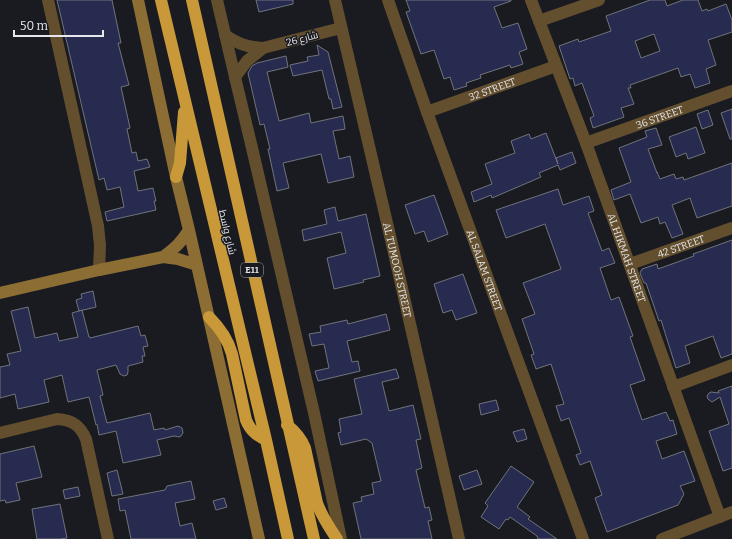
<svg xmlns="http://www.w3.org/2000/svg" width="732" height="539" font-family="Bitter,Cairo,serif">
<rect width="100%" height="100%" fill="#191b21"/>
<!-- building -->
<path fill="#272b4f" stroke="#71737b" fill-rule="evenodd" d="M57,0H112L121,43H118L129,85L121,87L130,128L127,129L132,153L136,152L138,161L147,159L150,167L134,171L138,191L153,188L156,201H154L156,210L107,221L105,212L124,207L120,187L107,190L104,178L99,180Z
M256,0H293V4L259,12Z
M406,0H511V1L494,7L502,28L518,23L527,49L519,52L523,64L511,68L510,65L480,75L481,78L466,83L467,86L454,90L450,77L444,79L434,50L421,54L406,12L410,11Z
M650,0H665L667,6L683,0H698L702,11L707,9L708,11L726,4L732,20V32L708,40L716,65L706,69L710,83L695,88L690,74L681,77L678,68L630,85L631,88H628L634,104L621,108L624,117L593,128L590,118L594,116L582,83L575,86L573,78L570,79L559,46L578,39L579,42L611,31L606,16ZM654,34L660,51L641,58L635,41Z
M317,45L328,52L342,107L333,109L331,99H329L322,70L293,76L290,65L308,61L307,57L319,55Z
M286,56L288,67L267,72L279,121L309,113L311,123L343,116L345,129L333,131L339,159L350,156L354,177L328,183L321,154L283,163L289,188L277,191L268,149H270L264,124L260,125L248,73L252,66L257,63Z
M732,109V139H730L721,113Z
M708,110L713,125L702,129L697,114Z
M696,127L705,153L688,159L686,153L676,157L669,137Z
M656,128L662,145L648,149L657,173V172L660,179L674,174L676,179L683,177L684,180L732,163V206L697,218L690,198L672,205L683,234L672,238L665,222L660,224L658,217L641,223L630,194L614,200L611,190L631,182L619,148L647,137L645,131Z
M546,133L558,164L556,158L572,152L576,163L560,170L558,165L539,173L541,177L492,198L491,195L474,202L471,192L492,184L485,164L515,153L511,141L529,134L531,139Z
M558,189L563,205L589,196L594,211L588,213L602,251L609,248L615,263L600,268L611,300L619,297L633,336L630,337L645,380L630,385L642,420L666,412L670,421L673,420L677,434L656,441L662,459L684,451L695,481L680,486L684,494L678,505L607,532L595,498L602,495L590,461L580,465L576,455L581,453L569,418L561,421L556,406L564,404L551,364L536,369L531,355L534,354L522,319L535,314L523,283L561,269L545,224L506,238L496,210Z
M434,195L448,234L428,242L424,231L415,234L405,205Z
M335,207L338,221L366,214L380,276L363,280L364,282L334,289L327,258L346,253L341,232L304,241L302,230L327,224L324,210Z
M732,240V354L721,358L713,336L685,346L690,363L676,368L661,320L659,321L646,283H644L640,273L642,269L657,264L658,269L694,256L693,254Z
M463,274L477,313L456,320L452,310L443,313L434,284Z
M93,291L96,307L79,311L76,300L82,298L81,294Z
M28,307L35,338L57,333L59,341L78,337L72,313L82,310L89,337H90V338L138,326L141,336L145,335L148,346L143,347L145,356H142L143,362L128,366V372L127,375L124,376L120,374L116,365L97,370L103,395L100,396L107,423L150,413L154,430L164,428L165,430L178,426L182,428L183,433L181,436L179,437L174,436L157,440L161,455L123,463L116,431L99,435L97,424L96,425L89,397L68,402L62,375L44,380L49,402L18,409L15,394L0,398V367L10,365L7,354L21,351L11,311Z
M386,314L390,330L347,341L352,362L358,361L360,371L318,381L315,371L329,368L324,344L312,346L309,334L321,332L320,326L347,320L348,324Z
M396,369L399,378L382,382L389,411L413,405L421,439L416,440L422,468L416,470L425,508L429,507L432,520L428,521L432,539H361L353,503L362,501L361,497L374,494L372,483L381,481L372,443L366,439L341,445L338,433L341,432L339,419L362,414L354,379Z
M732,386V468L723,471L709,431L729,424L720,397L712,402L708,399L707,396L709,393L711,392L719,393L718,391Z
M496,400L499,410L481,415L479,404Z
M524,429L527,439L517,442L513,432Z
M34,446L42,477L16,483L20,500L6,503L5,500L0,501V454Z
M511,466L534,482L517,507L530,517L528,519L557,539H538L537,536L510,517L508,520L506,519L499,529L481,517L488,506L485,503Z
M117,470L123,494L112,496L107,473Z
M477,470L482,484L464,490L459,476Z
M191,481L195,499L175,503L180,526L192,523L196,539H131L125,510L120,511L118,499L165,490L167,486Z
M78,487L80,496L65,499L63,490Z
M224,498L227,507L216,510L213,501Z
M60,504L67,538L60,539H37L32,509Z"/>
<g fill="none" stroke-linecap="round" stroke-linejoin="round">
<!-- street -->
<g stroke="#634f2e" stroke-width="12">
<path d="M48,0L98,226L100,245L99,270"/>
<path d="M217,0L235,77L252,148L314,413L341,539"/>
<path id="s1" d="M335,0L391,240L459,539"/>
<path id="s2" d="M388,0L427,112L583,539"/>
<path id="s3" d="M531,0L586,143L720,517"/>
<path d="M539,21L599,0"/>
<path d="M225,35C238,44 247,47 263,48L341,28"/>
<path d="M235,77L247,61L263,48"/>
<path id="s4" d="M427,112L556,66"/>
<path id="s5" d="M586,143L732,91"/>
<path id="s6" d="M630,264L732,228"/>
<path d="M673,387L732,365"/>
<path d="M0,433L57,419C72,420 80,425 86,439L108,539"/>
<path d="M662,539L732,512"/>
</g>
<!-- secondary -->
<path stroke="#8c6d34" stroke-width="12" d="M138,0L176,177L189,230L259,539
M163,257C175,248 181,243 189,230
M0,293L99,270L163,257L178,259L197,265"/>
<!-- highway -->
<path stroke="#c89839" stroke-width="12" d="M161,0L266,440L288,539
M192,0L314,539
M176,177L180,163L184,112
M209,317C220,328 228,339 232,354L246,420C250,430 256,435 266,440
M287,425C296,432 301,438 305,448L317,503C322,517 329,527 337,539"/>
</g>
<g text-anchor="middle" stroke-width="3" stroke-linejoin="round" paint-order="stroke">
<!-- shield labels -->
<rect fill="#191b21" stroke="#a8aaaf" stroke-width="1" x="241" y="263" width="22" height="14" rx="3"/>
<g font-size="9" font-weight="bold" fill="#e6e7ec">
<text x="252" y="273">E11</text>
</g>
<!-- street labels -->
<g font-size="10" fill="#e6e7ec" stroke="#191b21">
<text transform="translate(302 38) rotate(-15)" y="4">شارع 26</text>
<text dy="4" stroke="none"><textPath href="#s4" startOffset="69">32 STREET</textPath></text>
<text dy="4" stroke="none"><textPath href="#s5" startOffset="78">36 STREET</textPath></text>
<text transform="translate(228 232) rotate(77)" y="4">شارع واسط</text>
<text dy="4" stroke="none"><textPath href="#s6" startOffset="54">42 STREET</textPath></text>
<text dy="4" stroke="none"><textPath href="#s3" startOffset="275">AL HIKMAH STREET</textPath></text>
<text dy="4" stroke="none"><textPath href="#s1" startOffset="277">AL TUMOOH STREET</textPath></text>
<text dy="4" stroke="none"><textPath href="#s2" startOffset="287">AL SALAM STREET</textPath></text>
</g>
</g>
<!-- scale -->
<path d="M14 30v6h89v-6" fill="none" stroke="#e6e7ec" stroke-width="2"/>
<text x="20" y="30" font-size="12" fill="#e6e7ec" stroke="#191b21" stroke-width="3" paint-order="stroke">50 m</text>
</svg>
